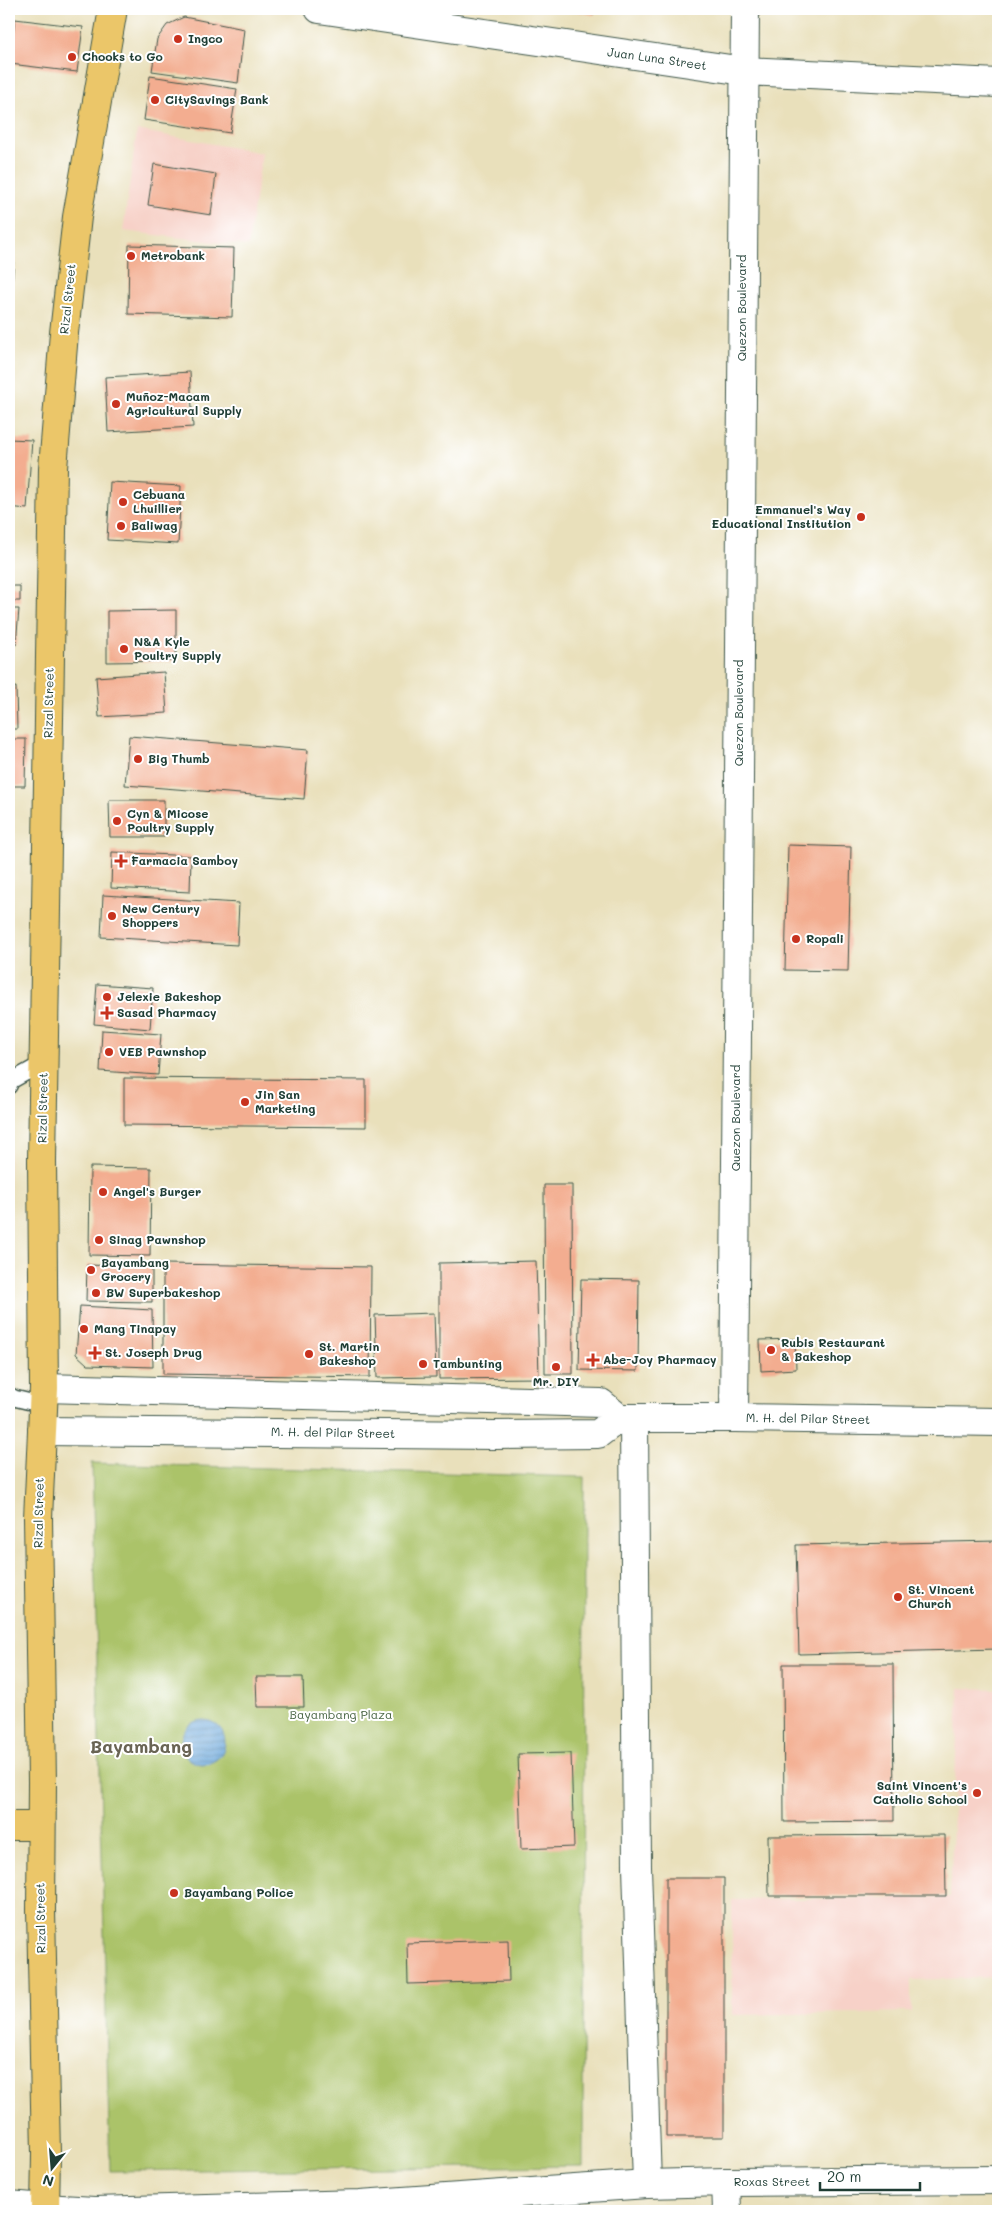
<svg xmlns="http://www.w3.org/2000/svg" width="1007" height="2220" font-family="Mali,sans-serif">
<defs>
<pattern id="water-rules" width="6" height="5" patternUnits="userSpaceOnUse" patternTransform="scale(1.25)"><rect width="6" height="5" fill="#69a6da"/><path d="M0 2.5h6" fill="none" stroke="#5688b2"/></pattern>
</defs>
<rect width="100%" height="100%" fill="#fff"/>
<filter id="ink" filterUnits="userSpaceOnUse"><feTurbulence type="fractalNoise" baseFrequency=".02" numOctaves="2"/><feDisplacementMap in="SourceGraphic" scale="10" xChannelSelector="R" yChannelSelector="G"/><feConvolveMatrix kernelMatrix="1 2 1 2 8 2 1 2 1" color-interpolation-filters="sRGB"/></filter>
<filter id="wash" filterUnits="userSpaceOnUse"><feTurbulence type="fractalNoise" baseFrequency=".0096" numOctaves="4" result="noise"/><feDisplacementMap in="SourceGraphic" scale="20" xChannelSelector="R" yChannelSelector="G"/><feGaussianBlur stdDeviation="1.12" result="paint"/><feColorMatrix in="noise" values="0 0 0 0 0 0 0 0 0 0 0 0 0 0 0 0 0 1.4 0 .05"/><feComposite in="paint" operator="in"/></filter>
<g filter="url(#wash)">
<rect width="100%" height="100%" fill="#e9e0bb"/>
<!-- built -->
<path fill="#f7d1c8" d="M137,130L262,153L248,246L123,231Z
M9,927H11L9,1229Z
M959,1688L998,1689V1977L911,1980V2012L732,2015V1900L950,1897Z"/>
<!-- park -->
<path fill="#abc369" stroke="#65804e" d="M92,1463L584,1477L583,2166L110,2171Z"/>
<!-- water -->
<path fill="url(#water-rules)" stroke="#447287" d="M181 1742a22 22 0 1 1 44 0a22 22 0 1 1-44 0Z"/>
<g id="blocks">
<!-- building -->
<path fill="#f3ad90" d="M565,9H595L594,15Z
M184,17L244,29L238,83L152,71L157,39L167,25Z
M15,19L83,27L77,72L10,64Z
M150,76L237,89L230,133L144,120Z
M154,164L216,174L211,215L148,205Z
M129,245L234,248L232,317L128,314Z
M9,258H14L10,316H9Z
M190,372L193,427L108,432L105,377Z
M9,439L32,440L27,509L9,507Z
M110,482L181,486L178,544L107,540Z
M9,586H20V601H9Z
M9,609H19L16,645L9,644Z
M176,610V661L107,662V611Z
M164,672L167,713L99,717L96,677Z
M16,687L17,729H9V688Z
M129,736L308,750L304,799L125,785Z
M9,739H26L25,786H9Z
M109,800H164V837H110Z
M788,845L851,847L848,971L785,970Z
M112,852L191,856L190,892L111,888Z
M103,895L239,903L237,945L101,937Z
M97,984L153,988L150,1029L94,1024Z
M102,1030L161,1034L158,1075L100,1071Z
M124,1078L366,1080V1127L124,1125Z
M90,1167L151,1168L150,1256L89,1255Z
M544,1185H572L573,1374H545Z
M536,1261L539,1378L439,1379V1263Z
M163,1264L371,1267L370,1377L163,1374Z
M87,1265L152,1267V1302L86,1301Z
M581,1279L639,1280L638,1371L579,1370Z
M80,1306L152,1310L153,1367L88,1365L76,1354Z
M434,1313L436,1377L377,1378L375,1315Z
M795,1339L796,1369L761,1371L760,1340Z
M998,1541V1649L799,1654L796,1545Z
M783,1664H893L894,1821L784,1822Z
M256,1677H303L304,1707H257Z
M571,1753L574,1847L521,1849L518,1754Z
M945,1835L946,1896H769L768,1836Z
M666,1878H724V2137H666Z
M508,1940L509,1981L408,1984L407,1943Z"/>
</g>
</g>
<g filter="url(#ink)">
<use href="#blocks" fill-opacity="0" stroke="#3d5548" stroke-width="1"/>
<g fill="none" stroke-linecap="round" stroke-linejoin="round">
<!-- service casing -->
<g stroke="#3d5548" stroke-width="18">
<path id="service" d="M9,1086L11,1081L43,1063
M9,1395L14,1398L43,1405"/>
</g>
<!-- minor casing -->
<g stroke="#3d5548" stroke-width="30">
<path id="minor" d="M319,9L744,71L998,83
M634,1418L637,1867L647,2184
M734,1418L745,9
M726,2182L998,2180
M9,2205L45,2208"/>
</g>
<!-- tertiary casing -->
<g stroke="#3d5548" stroke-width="30">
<path id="tertiary" d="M44,1388L601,1403L619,1418
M42,1431L495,1435L598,1434L619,1418H734L998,1422
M45,2208L94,2211L360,2204L647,2184L726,2182L727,2211"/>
</g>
<!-- primary casing -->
<g stroke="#3d5548" stroke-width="30">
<path id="primary" d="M9,1826H40
M45,2211L46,2154L41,1910L42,1782L38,1518L44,1388L42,1161L53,468L64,333L77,217L113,9"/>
</g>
<!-- service -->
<use href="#service" stroke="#fff" stroke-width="15"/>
<!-- minor -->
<use href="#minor" stroke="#fff" stroke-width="28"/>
<!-- tertiary -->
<use href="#tertiary" stroke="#fff" stroke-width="28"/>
<!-- primary -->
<use href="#primary" stroke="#ebc669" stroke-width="28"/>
</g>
</g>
<!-- markers -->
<g fill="#c8321e" stroke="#fff" stroke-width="2">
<circle cx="178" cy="39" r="5"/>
<circle cx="72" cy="57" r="5"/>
<circle cx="155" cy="100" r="5"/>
<circle cx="131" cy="256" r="5"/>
<circle cx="116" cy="404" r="5"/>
<circle cx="123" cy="502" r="5"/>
<circle cx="861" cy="517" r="5"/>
<circle cx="121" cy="526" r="5"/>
<circle cx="124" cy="649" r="5"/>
<circle cx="138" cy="759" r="5"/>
<circle cx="117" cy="821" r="5"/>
<path d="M118.5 853.5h5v5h5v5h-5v5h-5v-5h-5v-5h5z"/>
<circle cx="112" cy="916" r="5"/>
<circle cx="796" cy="939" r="5"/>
<circle cx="107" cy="997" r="5"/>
<path d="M104.5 1005.5h5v5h5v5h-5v5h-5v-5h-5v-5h5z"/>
<circle cx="109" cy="1052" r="5"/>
<circle cx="245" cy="1102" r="5"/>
<circle cx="103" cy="1192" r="5"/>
<circle cx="99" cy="1240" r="5"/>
<circle cx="91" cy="1270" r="5"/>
<circle cx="96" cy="1293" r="5"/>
<circle cx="84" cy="1329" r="5"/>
<circle cx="771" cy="1350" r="5"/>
<path d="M92.5 1345.5h5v5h5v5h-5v5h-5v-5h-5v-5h5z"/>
<circle cx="309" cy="1354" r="5"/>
<path d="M590.5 1352.5h5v5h5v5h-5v5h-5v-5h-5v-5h5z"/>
<circle cx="423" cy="1364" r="5"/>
<circle cx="556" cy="1367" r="5"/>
<circle cx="898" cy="1597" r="5"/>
<circle cx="977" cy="1793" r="5"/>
<circle cx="174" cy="1893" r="5"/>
</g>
<g text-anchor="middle" stroke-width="4" stroke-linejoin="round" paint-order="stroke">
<!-- poi labels -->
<g font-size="12" font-weight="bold" fill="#1f3d34" stroke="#fff" text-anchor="start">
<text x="188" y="43">Ingco</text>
<text x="82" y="61">Chooks to Go</text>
<text x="165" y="104">CitySavings Bank</text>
<text x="141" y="260">Metrobank</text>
<text x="126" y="401">Muñoz-Macam<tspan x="126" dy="14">Agricultural Supply</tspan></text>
<text x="133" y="499">Cebuana<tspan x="133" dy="14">Lhuillier</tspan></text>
<text x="851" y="514" text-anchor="end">Emmanuel's Way<tspan x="851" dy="14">Educational Institution</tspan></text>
<text x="131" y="530">Baliwag</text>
<text x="134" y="646">N&amp;A Kyle<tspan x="134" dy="14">Poultry Supply</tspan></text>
<text x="148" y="763">Big Thumb</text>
<text x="127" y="818">Cyn &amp; Micose<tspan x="127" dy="14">Poultry Supply</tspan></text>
<text x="131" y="865">Farmacia Samboy</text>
<text x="122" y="913">New Century<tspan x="122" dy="14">Shoppers</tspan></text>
<text x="806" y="943">Ropali</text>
<text x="117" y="1001">Jelexie Bakeshop</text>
<text x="117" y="1017">Sasad Pharmacy</text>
<text x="119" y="1056">VEB Pawnshop</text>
<text x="255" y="1099">Jin San<tspan x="255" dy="14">Marketing</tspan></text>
<text x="113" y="1196">Angel's Burger</text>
<text x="109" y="1244">Sinag Pawnshop</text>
<text x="101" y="1267">Bayambang<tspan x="101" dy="14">Grocery</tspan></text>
<text x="106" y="1297">BW Superbakeshop</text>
<text x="94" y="1333">Mang Tinapay</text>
<text x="781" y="1347">Rubis Restaurant<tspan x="781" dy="14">&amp; Bakeshop</tspan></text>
<text x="319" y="1351">St. Martin<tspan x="319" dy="14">Bakeshop</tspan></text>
<text x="105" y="1357">St. Joseph Drug</text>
<text x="603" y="1364">Abe-Joy Pharmacy</text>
<text x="433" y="1368">Tambunting</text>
<text x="556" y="1386" text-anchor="middle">Mr. DIY</text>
<text x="908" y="1594">St. Vincent<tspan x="908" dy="14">Church</tspan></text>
<text x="967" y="1790" text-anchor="end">Saint Vincent's<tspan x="967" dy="14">Catholic School</tspan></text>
<text x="184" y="1897">Bayambang Police</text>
</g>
<!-- street labels -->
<g font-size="12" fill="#1f3d34" stroke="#fff">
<text transform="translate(657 59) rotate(8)" y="4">Juan Luna Street</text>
<text transform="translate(68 299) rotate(-84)" y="4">Rizal Street</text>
<text transform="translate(742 308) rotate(-90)" y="4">Quezon Boulevard</text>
<text transform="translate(49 703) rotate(-89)" y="4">Rizal Street</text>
<text transform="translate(739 713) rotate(-90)" y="4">Quezon Boulevard</text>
<text transform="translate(43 1108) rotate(-89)" y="4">Rizal Street</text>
<text transform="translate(736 1118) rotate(-90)" y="4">Quezon Boulevard</text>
<text transform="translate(808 1419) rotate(1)" y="4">M. H. del Pilar Street</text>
<text transform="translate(333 1433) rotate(1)" y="4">M. H. del Pilar Street</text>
<text transform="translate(39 1513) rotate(-89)" y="4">Rizal Street</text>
<text transform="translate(41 1918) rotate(-91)" y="4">Rizal Street</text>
<text x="772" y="2186">Roxas Street</text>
</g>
<!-- park labels -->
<g font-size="12" fill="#496544" stroke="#fff">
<text x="341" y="1719">Bayambang Plaza</text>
</g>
<!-- district labels -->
<g font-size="18" font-weight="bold" fill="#696454" stroke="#fff">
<text x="141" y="1753">Bayambang</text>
</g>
</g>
<!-- margin -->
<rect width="1007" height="2220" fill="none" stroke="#fff" stroke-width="30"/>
<!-- north arrow -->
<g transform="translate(52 2168) rotate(197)" stroke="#ffffff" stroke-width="4" paint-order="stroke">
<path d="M0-4L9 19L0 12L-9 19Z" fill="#1f3d34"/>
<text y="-8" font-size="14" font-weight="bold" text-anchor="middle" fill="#1f3d34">N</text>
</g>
<!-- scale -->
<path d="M820 2182v8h100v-8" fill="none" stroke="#1f3d34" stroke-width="2.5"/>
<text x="827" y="2182" font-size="15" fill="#1f3d34" stroke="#ffffff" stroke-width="4" paint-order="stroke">20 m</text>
</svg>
